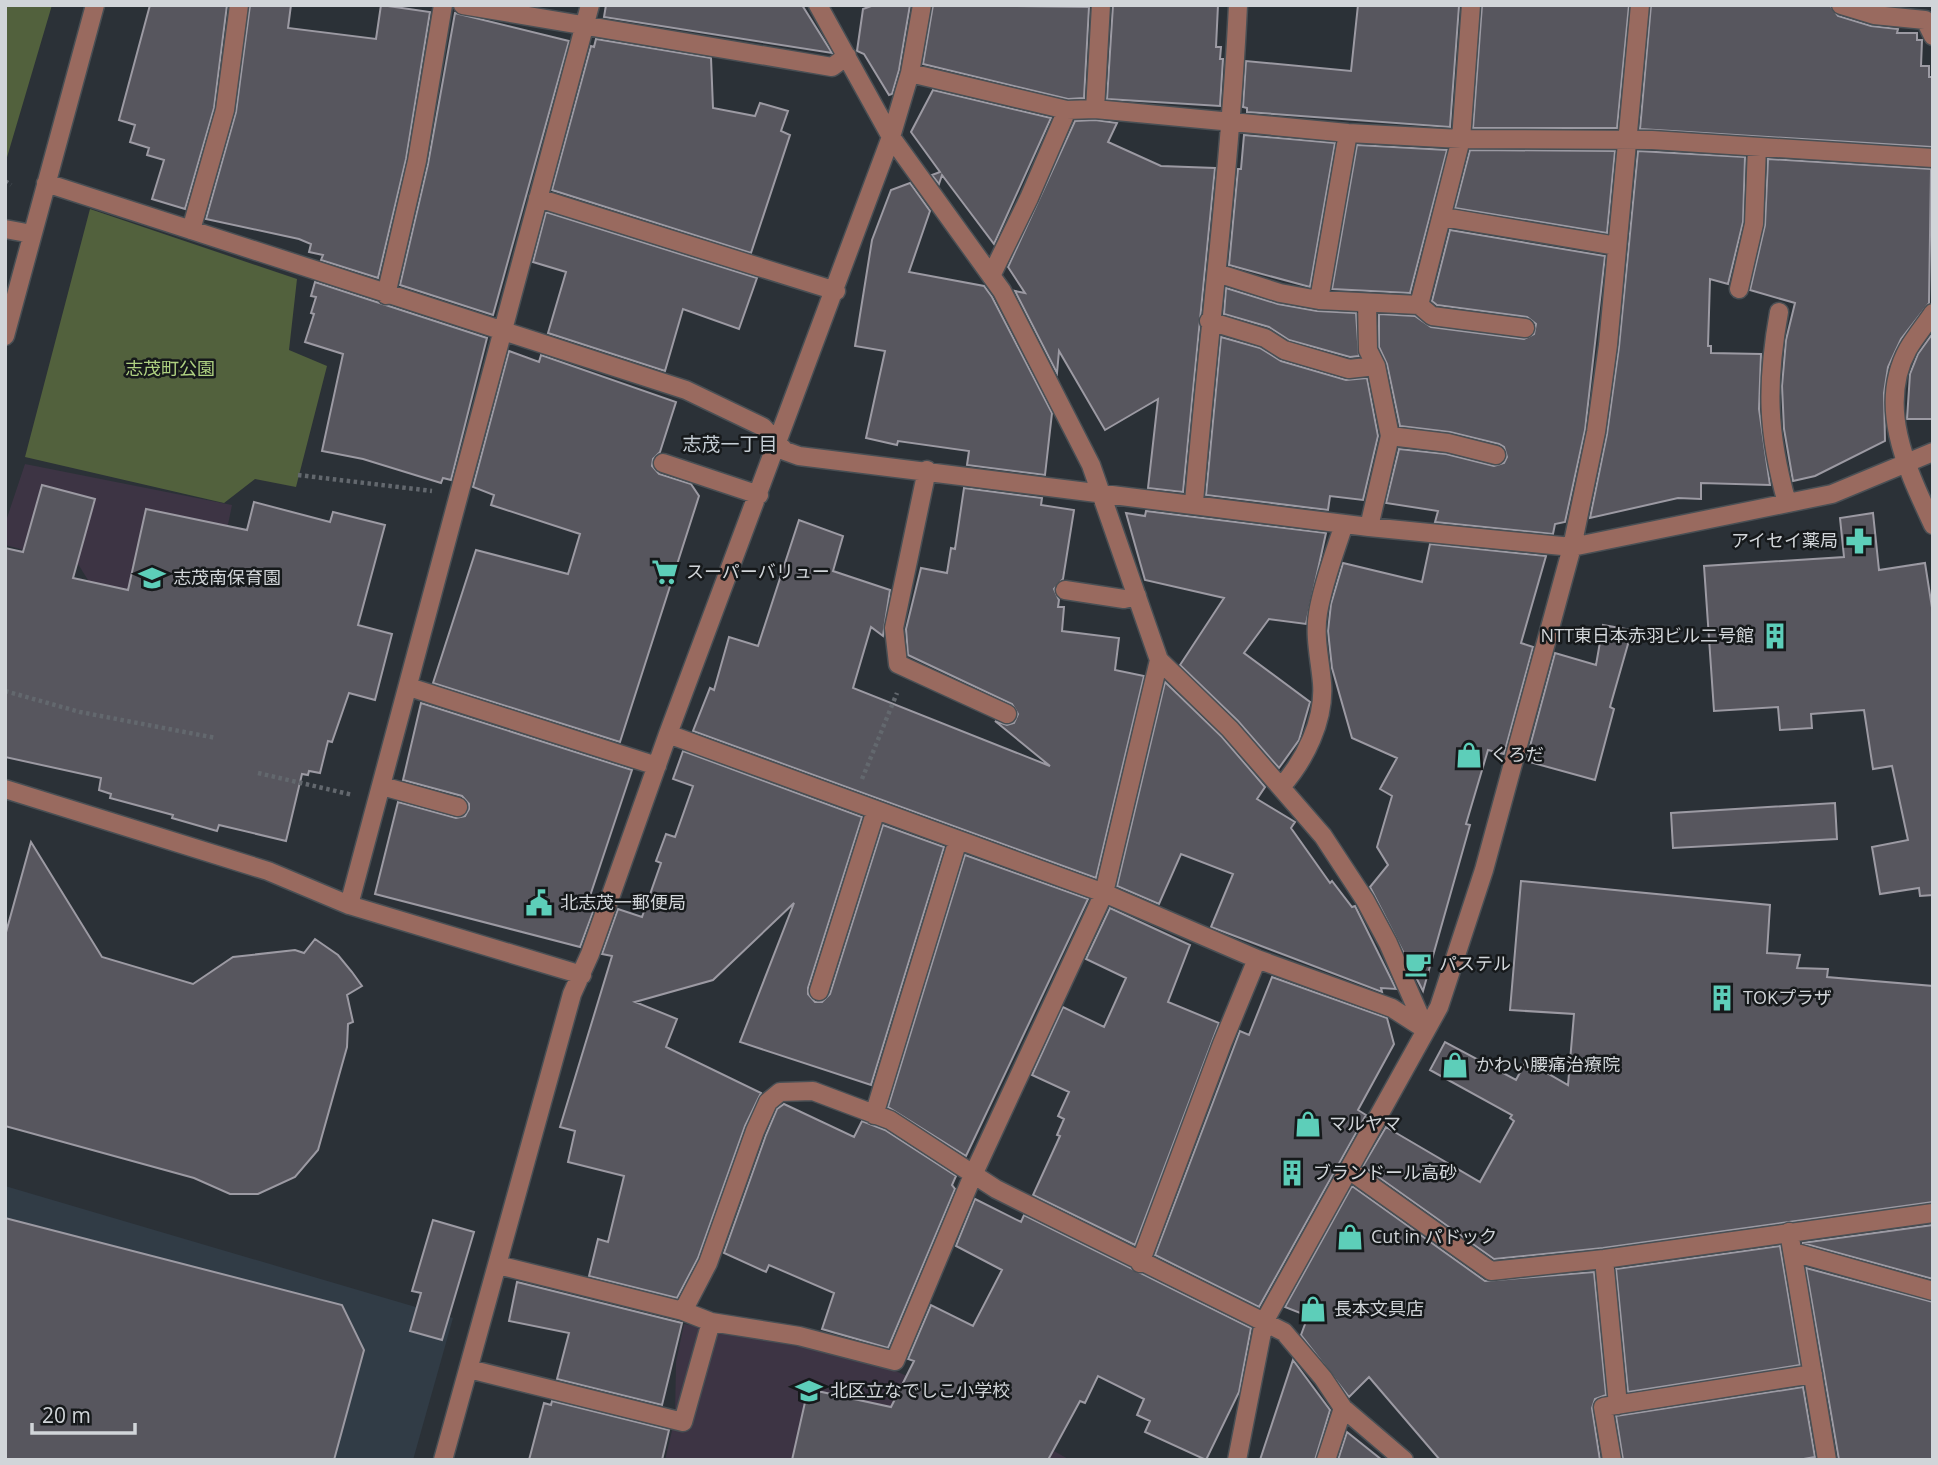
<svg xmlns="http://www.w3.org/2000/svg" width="1938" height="1465" font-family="'Open Sans','Noto Sans JP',sans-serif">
<rect width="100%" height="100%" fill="#2b3137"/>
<!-- built -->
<path fill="#313c46" d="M5,1186L453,1318L413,1460H5Z"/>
<!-- education -->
<path fill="#3d3444" d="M25,464L232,505L199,667L96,593L78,564L5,545V524Z
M684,1324L819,1348L891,1369L968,1403L1070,1460H665L675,1418L676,1362Z"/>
<!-- green -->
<path fill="#52613d" d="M5,5H52L5,164Z
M90,209L297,279L289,350L327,366L296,487L255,479L224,503L25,457Z"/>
<!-- building -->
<path fill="#57565e" stroke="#9c9aa3" stroke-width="2" d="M150,5H227L214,108L185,209L152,199L164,160L147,155L149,148L130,142L135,125L119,120Z
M250,5H291L288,28L376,39L381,5L430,12L406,159L378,278L321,260L323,255L309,252L311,244L299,239L206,219L236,112Z
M606,5H802L832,53L604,17Z
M874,5H910L899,70L892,94L889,95L864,54L857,51L863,9Z
M933,5L1089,7L1084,98L1068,99L923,64Z
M1113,5H1218L1216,47H1221L1220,59H1223L1220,106L1107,99Z
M1358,5L1459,6L1450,127L1247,112V108L1243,107L1246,61L1351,71Z
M1482,5H1629L1617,128H1473Z
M1651,5H1830L1838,16L1871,26L1898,29L1897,33H1917V40H1922L1921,66H1929V77H1933L1932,147L1640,129Z
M455,13L569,41L493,315L400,285L428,164Z
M596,39L711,58L713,108L755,116L760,103L788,111L781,131L790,135L751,253L552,190L591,46L594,47Z
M933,90L1051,118L994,244L942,175L939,184L932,175L940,172L911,132Z
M1095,120L1117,123L1108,142L1161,166L1215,168L1183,492L1148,488L1158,399L1105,430L1059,351L1057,373L1015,291L1025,293L1008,267L1075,121Z
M1244,135L1335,143L1310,287L1229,265L1238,169H1241Z
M1357,145L1447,150L1410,293L1332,289Z
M1470,150L1615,151L1607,233L1455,208Z
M1638,151L1745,157L1743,222L1728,284L1710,279L1708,346H1711V353L1761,354L1759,409L1770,485L1701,483V499L1678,498L1590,518L1607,434L1619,347Z
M1768,159L1931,169L1929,303L1901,339L1888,367L1884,393L1885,441L1815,476L1793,481L1784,429L1782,386L1786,340L1795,303L1750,290L1765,225Z
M910,183L930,211L909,272L984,286L992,297L1052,413L1045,475L967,465L969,451L898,441L897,445L866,438L885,351L855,346L872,240L891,190Z
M546,212L757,278L739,329L683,309L665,371L548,333L566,272L533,262Z
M1450,230L1605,256L1585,430L1565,522L1555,524L1553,534L1435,522L1438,511L1386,503L1399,449L1446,454L1494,466L1504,463L1507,457L1504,447L1499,444L1450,432L1400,426L1387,364L1379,347V314L1415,316L1431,327L1524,339L1534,334L1536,324L1527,317L1437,305L1432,301Z
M315,282L487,338L451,480L443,478L441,483L363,459L322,451L343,354L305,342L314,314L311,313L316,297L311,296Z
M1226,288L1278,304L1317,311L1356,313L1359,356L1350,357L1289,340L1269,327L1224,314Z
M1933,333V419H1907L1910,374L1918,354Z
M1221,337L1260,348L1281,361L1346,380L1367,378L1378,436L1363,500L1330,496L1328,510L1206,495Z
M509,351L539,362L541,355L676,402L660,452L653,459L652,466L659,474L691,484L699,496L620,742L433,683L476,550L568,574L580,534L491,505L494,495L473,487Z
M42,485L95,499L73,578L128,590L146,509L247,530L254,502L330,522L333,512L385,525L358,625L392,634L375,700L349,693L332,742L328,741L320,773L309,771L308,775L302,774L286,841L219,825L217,831L172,818L173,815L110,798L111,794L99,790L101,778L5,757V548L23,552Z
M964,488L1042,498L1041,505L1074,510L1063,579L1054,589L1059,600L1058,607H1064L1062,631L1119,638L1115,670L1144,676L1096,878L693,731L710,688L714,690L729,637L758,646L799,520L843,536L833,571L890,590L883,636L871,627L853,688L1050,766L995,721L1007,725L1014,723L1018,714L1012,704L908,655L906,629L921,568L947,573L951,548L955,549Z
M1146,511L1326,533L1306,624L1269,619L1244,653L1310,702L1299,740L1279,768L1238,721L1180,665L1224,598L1145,580L1126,513L1145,516Z
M1873,513L1879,570L1925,563L1933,614V895L1920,896L1919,888L1880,894L1872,847L1908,840L1892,766L1873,769L1864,710L1811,714L1812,728L1780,730L1778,707L1714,711L1704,566L1844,557L1840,518Z
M1430,544L1546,556L1521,643L1533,647L1504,754L1488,750L1466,824L1470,825L1423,991L1370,887L1388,865L1377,847L1392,796L1380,789L1397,758L1352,738L1332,668L1328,631L1331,604L1343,563L1422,582Z
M1603,625L1632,630L1610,707L1614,709L1595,780L1526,761L1555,653L1596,665Z
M1165,682L1222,737L1265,787L1257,799L1295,822L1291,828L1330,883L1332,881L1352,907L1355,906L1396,989L1381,988L1382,992L1211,927L1233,874L1181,854L1159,904L1117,886Z
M421,703L632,770L589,899L597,901L580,947L375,894L398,802L456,818L465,816L469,809V804L462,796L403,780Z
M683,751L862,817L808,988V994L815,1002H822L830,994L883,825L944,847L871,1085L740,1042L794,903L713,980L635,1002L677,1019L666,1047L761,1093L745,1126L698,1258L677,1298L589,1276L598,1239L608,1242L624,1176L568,1162L575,1131L560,1127L612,956L602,954L618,909L642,917L661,863L656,861L666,834L675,837L693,786L673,779Z
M1835,803L1837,839L1673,848L1671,813Z
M31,842L102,957L193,984L233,957L295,950L304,953L315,939L338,955L352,972L362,986L347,995L353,1022L348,1024L347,1047L318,1150L295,1177L258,1194H230L194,1178L5,1126V936Z
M965,855L1088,899L966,1156L888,1107Z
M1521,881L1770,905L1767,953L1800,955L1797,968L1828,969L1827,977L1933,986V1202L1603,1248L1494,1259L1363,1166L1386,1127L1480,1182L1514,1121L1510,1118L1512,1115L1430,1070L1445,1042L1516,1080L1526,1061L1568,1085L1574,1014L1510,1010Z
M1110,908L1190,945L1168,1002L1219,1023L1135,1245L1033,1195L1060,1136L1057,1135L1064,1119L1058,1116L1069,1092L1032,1075L1063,1007L1104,1027L1126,978L1086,959Z
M1272,977L1387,1018L1394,1044L1358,1110L1366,1115L1259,1307L1155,1255L1240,1031L1249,1035Z
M784,1104L854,1137L862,1121L885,1130L956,1176L952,1185L955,1189L888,1348L822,1329L834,1293L769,1265L766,1272L724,1253L766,1135L777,1109Z
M1352,1186L1485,1281L1594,1272L1606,1395L1595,1399L1592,1408L1600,1460H1440L1369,1377L1349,1397L1301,1335L1308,1316L1285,1307Z
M975,1199L1021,1222L1024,1215L1251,1328L1239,1392L1206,1460L1145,1432L1150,1421L1137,1415L1144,1399L1098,1376L1085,1403L1080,1401L1048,1460H792L808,1389L891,1407L914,1361L908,1359L931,1305L973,1326L1002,1270L956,1246Z
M5,1218L342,1305L364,1350L334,1460H5Z
M433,1220L474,1232L442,1340L410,1331L421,1293L412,1291Z
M1933,1225V1279L1802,1243Z
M1780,1246L1800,1365L1628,1392L1616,1269Z
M1806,1268L1933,1302V1460H1839Z
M517,1282L682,1323L662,1405L557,1379L569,1333L509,1321Z
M1293,1360L1330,1410L1315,1460H1260Z
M1803,1387L1815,1457L1798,1460H1623L1616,1416Z
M552,1401L669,1430L662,1460H529L544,1403L551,1405Z
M1347,1432L1382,1460H1338Z"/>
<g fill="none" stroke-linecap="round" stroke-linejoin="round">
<!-- minor casing -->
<g stroke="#494f54" stroke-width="21">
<path id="minor" d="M463,5L832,67L847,56
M818,5L891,137L1002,291L1091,465L1159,660L1230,729L1323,836L1365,900L1388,943L1426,1030
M1841,5L1874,15L1925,20L1933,36
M910,73L1067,110L1095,109L1348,133L1461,139L1652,140L1933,158
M1095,109L1101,5
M46,183L686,390L763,427L785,451L799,456L1369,527L1572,547L1832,494L1933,452
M538,198L836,291
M1443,217L1617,246
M5,229L32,234
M191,230L225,110L239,5
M1217,273L1280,293L1319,300L1419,305L1432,316L1525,328
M991,276L1029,198L1067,110
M1739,289L1754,224L1757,147
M386,295L417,161L443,5
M1319,300L1348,133
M1367,303L1368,350L1376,366L1390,436L1369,527
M1419,305L1461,139L1471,5
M1779,312C1766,384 1767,432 1787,503
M1933,313C1925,325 1915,337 1908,349C1876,407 1908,471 1933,525
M1209,321L1265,338L1284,350L1349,369L1376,366
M5,336L95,5
M1390,436L1448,443L1496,455
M663,463L759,495
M927,470L894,628L898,664L1007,714
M1194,502C1208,336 1230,172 1238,5
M1065,590L1124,599L1137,596
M409,687L657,766
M668,734L1104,893L1257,959L1392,1008L1426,1030
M382,786L458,807
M1281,787C1305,760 1325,720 1322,683C1320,659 1314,637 1318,613C1323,583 1335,552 1344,524
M5,789L268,871L349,905L582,975
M349,905L590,5
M819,991L876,810
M874,1115L958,840
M1349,1170L1491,1271L1604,1259L1933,1213
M1789,1232L1827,1460
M1793,1252L1933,1291
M1604,1259L1618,1405
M1140,1263L1222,1044L1257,959
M498,1265L683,1311L711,1322
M683,1311L708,1263L755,1131L768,1102L780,1092L813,1091L890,1120L996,1189L1284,1332L1323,1378L1343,1408L1404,1460
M469,1369L683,1422L711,1322L799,1336L895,1361L973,1175L1104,893L1159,660
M443,1460L572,994L590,954L668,734L891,137L910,73L922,5
M1237,1460L1264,1322L1439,1007L1484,870L1572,547L1596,432L1608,345L1640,5
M1326,1460L1343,1408
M1612,1460L1603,1407L1813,1374"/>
</g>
<!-- path -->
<path stroke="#63686e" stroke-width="4.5" stroke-dasharray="3.5 3.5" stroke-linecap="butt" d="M5,181L11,185
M298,475L432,491
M5,691L80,712L216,738
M258,773L353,795
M862,779L897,693"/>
<!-- minor -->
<use href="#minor" stroke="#996a5f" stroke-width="18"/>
</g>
<!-- icons -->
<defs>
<g id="pharmacy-bare" transform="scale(2.1)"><path d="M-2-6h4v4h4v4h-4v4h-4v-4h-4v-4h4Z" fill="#5dceb9" stroke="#16191b" stroke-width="2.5" paint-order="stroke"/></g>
<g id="supermarket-bare" transform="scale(2.1)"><path d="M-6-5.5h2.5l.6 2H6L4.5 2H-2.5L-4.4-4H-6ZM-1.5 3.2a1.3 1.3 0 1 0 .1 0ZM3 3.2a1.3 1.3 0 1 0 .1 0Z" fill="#5dceb9" stroke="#16191b" stroke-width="2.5" paint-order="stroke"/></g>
<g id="school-bare" transform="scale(2.1)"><path d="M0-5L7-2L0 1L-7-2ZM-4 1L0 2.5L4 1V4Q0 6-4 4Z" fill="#5dceb9" stroke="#16191b" stroke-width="2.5" paint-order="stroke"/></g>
<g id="building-bare" transform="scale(2.1)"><path d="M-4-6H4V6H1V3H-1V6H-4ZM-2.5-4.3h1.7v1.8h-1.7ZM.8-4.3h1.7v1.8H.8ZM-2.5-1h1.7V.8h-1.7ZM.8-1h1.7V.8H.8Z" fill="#5dceb9" stroke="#16191b" stroke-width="2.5" paint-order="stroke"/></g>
<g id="shop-bare" transform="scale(2.1)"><path d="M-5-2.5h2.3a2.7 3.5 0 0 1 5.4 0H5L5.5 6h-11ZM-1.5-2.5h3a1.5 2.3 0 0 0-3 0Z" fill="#5dceb9" stroke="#16191b" stroke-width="2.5" paint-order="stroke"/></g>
<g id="civic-bare" transform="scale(2.1)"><path d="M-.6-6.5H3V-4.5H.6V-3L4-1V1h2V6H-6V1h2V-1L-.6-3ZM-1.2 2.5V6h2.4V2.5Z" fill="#5dceb9" stroke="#16191b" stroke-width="2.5" paint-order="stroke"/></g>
<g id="cafe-bare" transform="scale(2.1)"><path d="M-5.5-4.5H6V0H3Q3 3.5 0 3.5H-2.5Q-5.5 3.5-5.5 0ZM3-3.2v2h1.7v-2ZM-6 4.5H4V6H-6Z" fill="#5dceb9" stroke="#16191b" stroke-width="2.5" paint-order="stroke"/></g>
</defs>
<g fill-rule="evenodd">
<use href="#pharmacy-bare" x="1859" y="541"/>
<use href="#supermarket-bare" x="665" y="572"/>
<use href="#school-bare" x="152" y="578"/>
<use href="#building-bare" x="1775" y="636"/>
<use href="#shop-bare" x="1469" y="755"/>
<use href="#civic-bare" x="539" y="903"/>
<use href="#cafe-bare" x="1418" y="964"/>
<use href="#building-bare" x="1722" y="998"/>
<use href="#shop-bare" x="1455" y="1065"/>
<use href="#shop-bare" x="1308" y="1124"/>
<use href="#building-bare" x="1292" y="1173"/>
<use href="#shop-bare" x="1350" y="1237"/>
<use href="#shop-bare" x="1313" y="1309"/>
<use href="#school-bare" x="809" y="1391"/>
</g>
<g text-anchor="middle" stroke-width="5" stroke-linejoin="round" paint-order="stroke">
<!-- park labels -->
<g font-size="18" fill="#afd181" stroke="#16191b">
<text x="170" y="375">志茂町公園</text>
</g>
<!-- poi labels -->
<g font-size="18" fill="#d1d5d9" stroke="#16191b" text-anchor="start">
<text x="1838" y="547" text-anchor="end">アイセイ薬局</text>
<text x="686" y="578">スーパーバリュー</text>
<text x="173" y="584">志茂南保育園</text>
<text x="1754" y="642" text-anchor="end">NTT東日本赤羽ビル二号館</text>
<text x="1490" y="761">くろだ</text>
<text x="560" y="909">北志茂一郵便局</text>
<text x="1439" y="970">パステル</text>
<text x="1743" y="1004">TOKプラザ</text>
<text x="1476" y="1071">かわい腰痛治療院</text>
<text x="1329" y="1130">マルヤマ</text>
<text x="1313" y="1179">ブランドール高砂</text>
<text x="1371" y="1243">Cut in パドック</text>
<text x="1334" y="1315">長本文具店</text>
<text x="830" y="1397">北区立なでしこ小学校</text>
</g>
<!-- neighbourhood labels -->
<g font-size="19" fill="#c7cfd6" stroke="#16191b">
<text x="730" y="451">志茂一丁目</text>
</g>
</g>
<!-- border -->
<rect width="1938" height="1465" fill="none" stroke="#d1d5d9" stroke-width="14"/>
<!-- scale -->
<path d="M32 1423v10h103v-10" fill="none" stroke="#d1d5d9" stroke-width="3.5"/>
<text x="42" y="1423" font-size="21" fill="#d1d5d9" stroke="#16191b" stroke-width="5" paint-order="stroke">20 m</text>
</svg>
